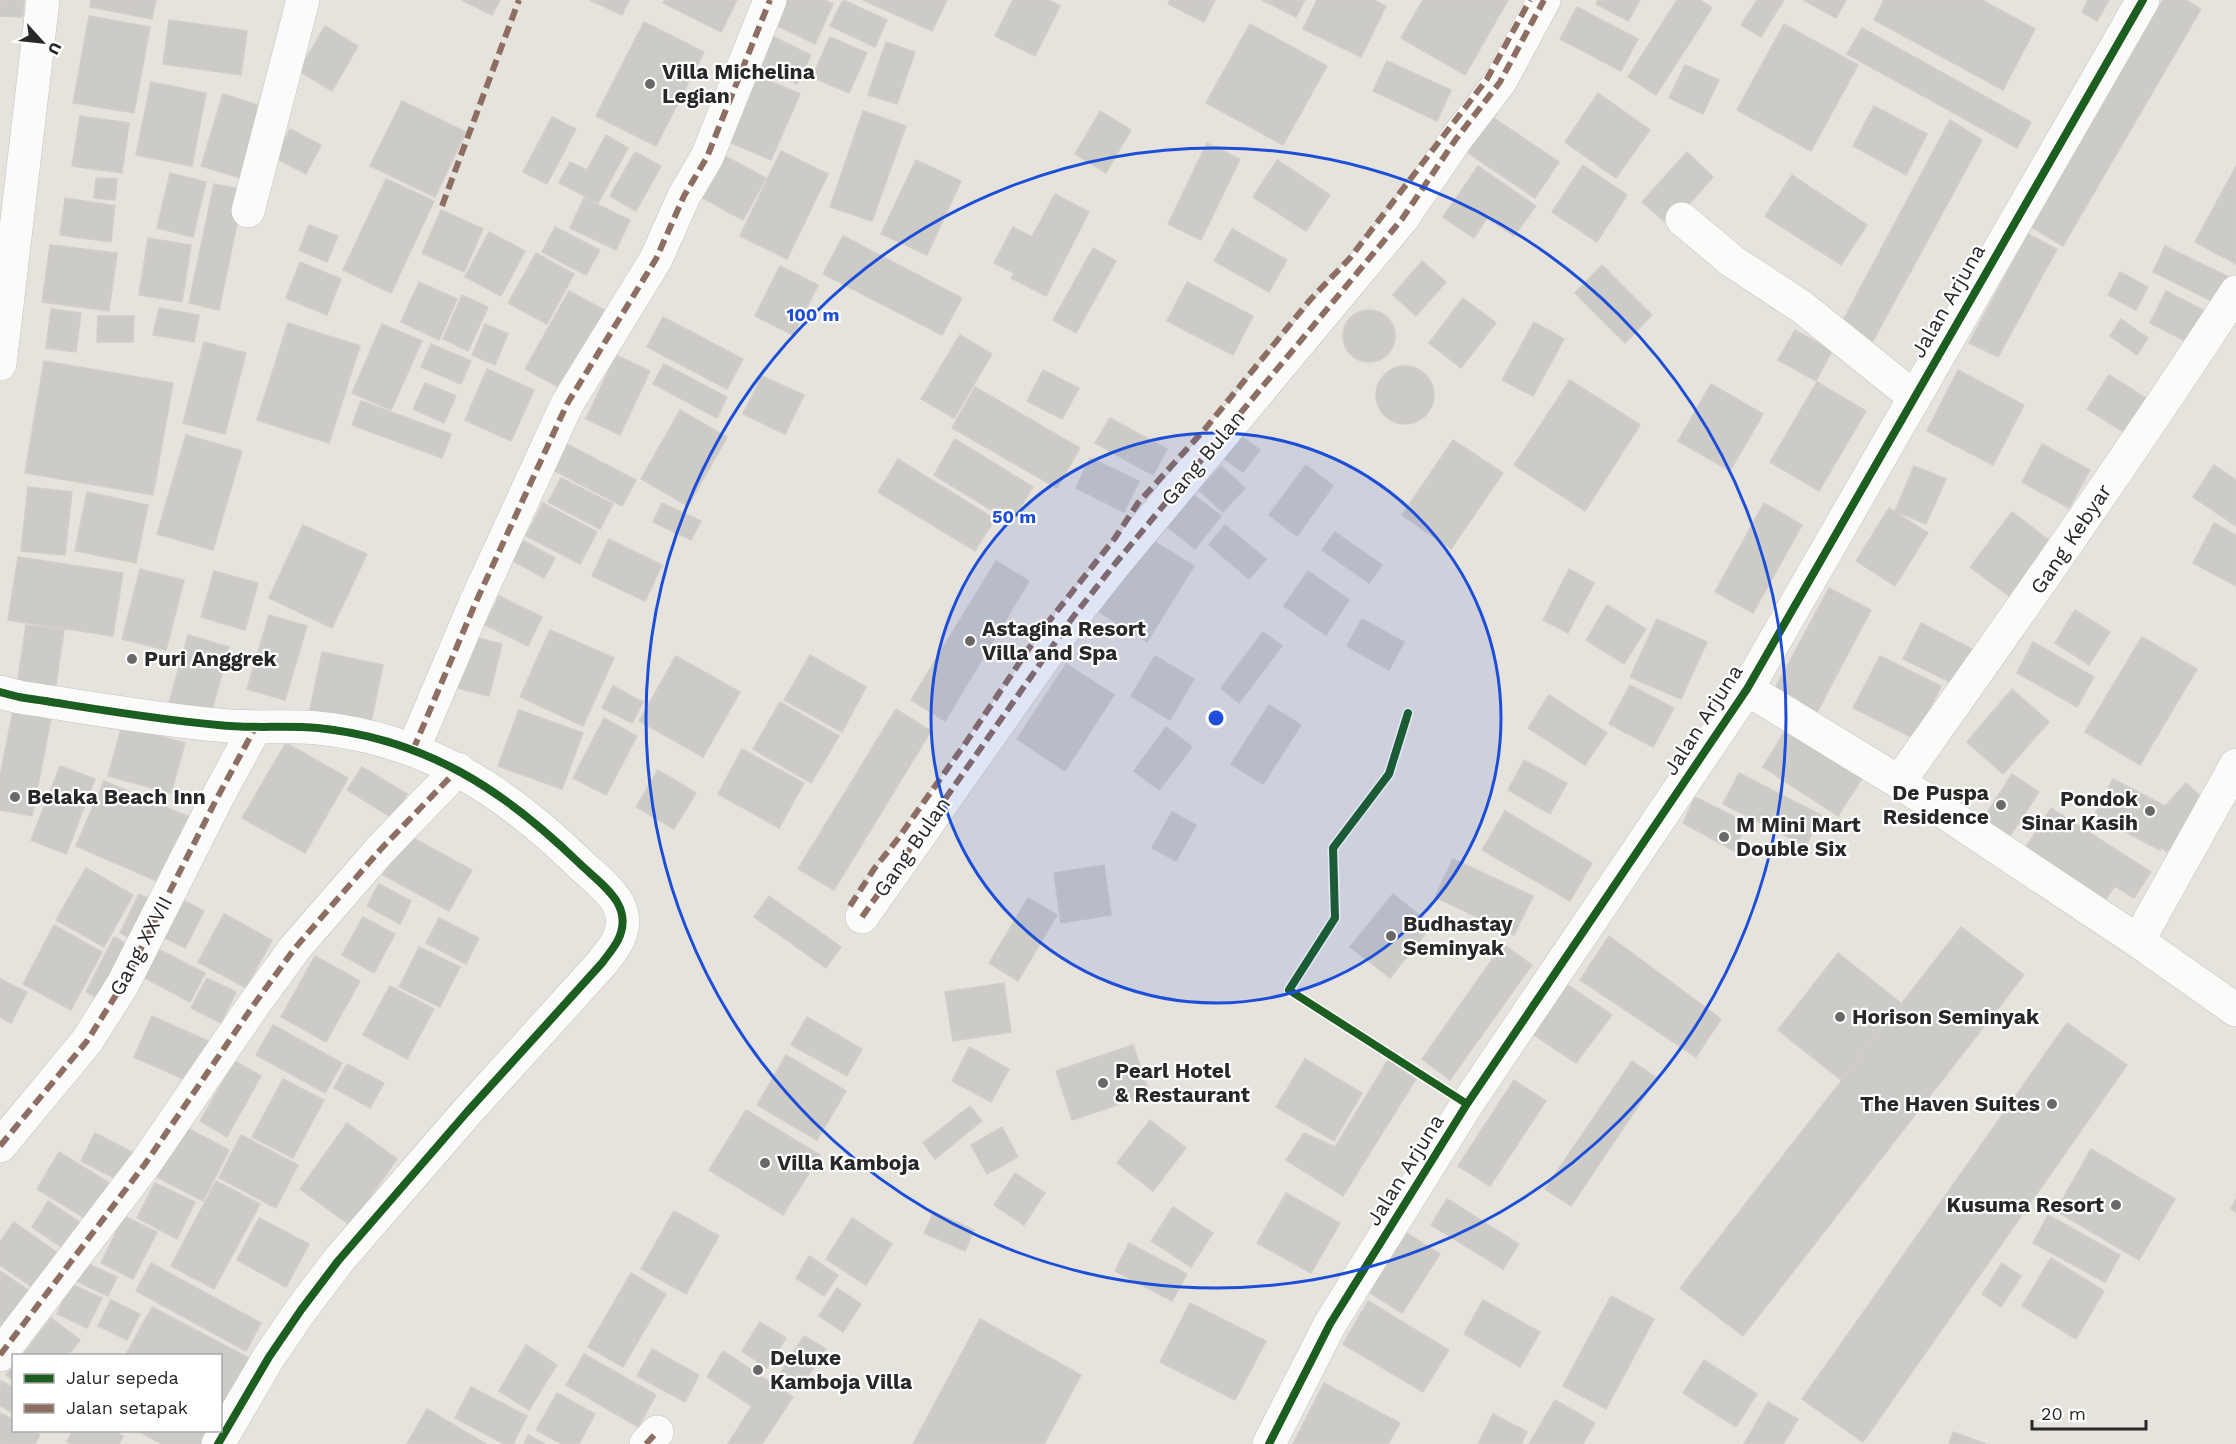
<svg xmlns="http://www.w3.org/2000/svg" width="2236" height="1444" font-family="'Work Sans',sans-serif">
<rect width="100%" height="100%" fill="#e6e3dd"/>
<!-- building -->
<path fill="#cdcbc7" stroke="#d1cec9" stroke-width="1.5" d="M0,0H24L23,17L0,16Z
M91,0H156L152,19L90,7Z
M462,0H500L492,15Z
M590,0H629L622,15Z
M665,0H737L721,32L663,3Z
M779,0H825L833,4L815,44L769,22Z
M843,0L887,20L875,47L830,26Z
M863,0H947L932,31Z
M1013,0H1048L1060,6L1035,56L995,36Z
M1170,0H1215L1204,22L1168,4Z
M1262,0H1305L1296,17Z
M1317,0H1374L1386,6L1361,57L1303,29Z
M1423,0H1508L1465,75L1401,38Z
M1598,0H1640L1628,21L1596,4Z
M1677,0H1700L1712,8L1656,95L1628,77Z
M1757,0H1784L1761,37L1741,25Z
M1803,0H1846L1836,18Z
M1884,0H1982L2035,29L2003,90L1874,20Z
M2088,0H2109L2097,21L2082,12Z
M2163,0H2186L2201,9L2063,246L2031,227Z
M1577,7L1638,39L1621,71L1560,39Z
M89,16L150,27L134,113L73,103Z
M169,20L247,31L241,75L163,64Z
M644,22L704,52L656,146L596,116Z
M1250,24L1327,66L1283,145L1206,103Z
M1784,24L1858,65L1811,151L1737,110Z
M325,26L358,46L332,91L299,71Z
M1862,28L2031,122L2017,148L1847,54Z
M768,34L811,55L797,84L754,63Z
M830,37L867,53L849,93L812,77Z
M886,42L915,52L897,104L868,95Z
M1387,61L1451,90L1437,121L1373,91Z
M1685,65L1719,80L1703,114L1669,98Z
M751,73L800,94L771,160L722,139Z
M151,82L206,93L192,166L136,155Z
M1598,93L1650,130L1616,178L1565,142Z
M223,94L267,108L244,179L201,166Z
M402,101L466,132L435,197L370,166Z
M1874,106L1927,134L1906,175L1853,146Z
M863,111L906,126L872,221L830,207Z
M1100,111L1131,130L1106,173L1075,154Z
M80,116L129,123L122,173L72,166Z
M1491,116L1559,162L1535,198L1467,152Z
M552,117L576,129L547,184L523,172Z
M1950,120L1982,140L1873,341L1841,324Z
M290,129L321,145L306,174L275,158Z
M606,135L628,148L598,203L559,183L570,162L587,170Z
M1207,143L1240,159L1201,240L1168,224Z
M781,151L828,174L787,259L740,236Z
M635,152L661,166L636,211L610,196Z
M1687,152L1713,177L1670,226L1642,202Z
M721,154L766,178L743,220L699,196Z
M916,160L961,181L927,255L881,234Z
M1277,160L1330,195L1306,231L1253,197Z
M1583,165L1627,195L1597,242L1552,212Z
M1478,166L1536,206L1514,236L1487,218L1474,238L1443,217Z
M2236,166V264L2195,242Z
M170,173L206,182L193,237L157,228Z
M1792,175L1867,225L1841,265L1765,216Z
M96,178L117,179L115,200L94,198Z
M386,179L434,201L391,293L343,270Z
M214,184L244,190L219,310L189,303Z
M1055,194L1089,212L1046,296L1011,278L1014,273L994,263L1013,227L1032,237Z
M65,198L115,206L111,242L60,235Z
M584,198L630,220L616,250L570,228Z
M441,210L483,229L464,272L422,253Z
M309,225L338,236L327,262L299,250Z
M555,227L600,250L586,275L542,252Z
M1232,229L1287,260L1269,292L1214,261Z
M489,232L525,251L501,296L465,277Z
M2028,234L2057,249L1998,357L1969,343Z
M843,236L962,298L942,335L823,274Z
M148,238L191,245L182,302L139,295Z
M50,245L117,253L109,311L42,302Z
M2165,246L2229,277L2216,303L2153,272Z
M1093,248L1116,261L1076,333L1053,320Z
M536,253L574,274L547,324L508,303Z
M1422,261L1446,282L1416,316L1393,295Z
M300,262L341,279L327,315L286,298Z
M1602,265L1652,315L1625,343L1575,293Z
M780,266L818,285L793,335L755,316Z
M2120,272L2148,287L2136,310L2108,295Z
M419,282L457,299L439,340L401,322Z
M1187,282L1253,316L1233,355L1167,321Z
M569,291L610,313L568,392L525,369Z
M2166,291L2207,312L2191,344L2150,323Z
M462,295L488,307L468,351L443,339Z
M1463,298L1496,323L1461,368L1429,343Z
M159,308L199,315L194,342L153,335Z
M51,309L81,313L76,352L46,348Z
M1343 336a26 26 0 1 1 52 0a26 26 0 1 1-52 0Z
M98,316H134L133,342H97Z
M663,317L743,359L727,389L647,347Z
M2121,319L2148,338L2137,355L2110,336Z
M1534,322L1564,339L1533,396L1502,380Z
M288,323L360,346L329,443L257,420Z
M382,324L422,341L391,410L352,393Z
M485,324L508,334L495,365L472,355Z
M1795,330L1832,351L1816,381L1778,360Z
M960,335L992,354L954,418L921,399Z
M204,342L246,353L225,434L183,423Z
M431,344L471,361L461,384L421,367Z
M616,355L650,371L620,435L586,419Z
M44,361L173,383L153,495L25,473Z
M664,364L727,397L717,418L653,384Z
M1376 395a29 29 0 1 1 58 0a29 29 0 1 1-58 0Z
M487,369L534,390L511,441L465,420Z
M1043,370L1079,388L1062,419L1027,401Z
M1958,370L2024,405L1993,465L1927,431Z
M2109,375L2151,401L2130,436L2087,409Z
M762,376L804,395L785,434L743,414Z
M1570,380L1640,425L1585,511L1514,465Z
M1817,382L1866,411L1819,491L1770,462Z
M425,383L456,396L444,423L413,409Z
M1711,384L1763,414L1730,471L1678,441Z
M975,387L1080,448L1057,488L952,428Z
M361,401L451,434L442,458L352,425Z
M680,410L727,437L688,506L641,479Z
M1110,418L1167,449L1153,475L1095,443Z
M1238,434L1260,450L1243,472L1222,457Z
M186,435L242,451L213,550L157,534Z
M955,439L1033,487L1011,522L934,475Z
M1453,440L1503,473L1451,549L1402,515Z
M563,442L636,480L622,506L549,468Z
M2042,444L2090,470L2069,508L2022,482Z
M1090,458L1139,481L1124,512L1076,488Z
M898,459L995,519L975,551L878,492Z
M1306,465L1333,486L1297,536L1269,515Z
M2214,465L2236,480V526L2193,497Z
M1221,466L1245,488L1223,512L1199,490Z
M1914,466L1946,479L1926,524L1895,511Z
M561,478L613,504L600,529L548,502Z
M28,487L72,492L65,555L21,551Z
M87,492L148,505L136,563L75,551Z
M1191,493L1221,516L1195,549L1165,525Z
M543,503L597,532L580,564L526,536Z
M662,503L701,521L691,540L653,522Z
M1764,503L1802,525L1753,613L1715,592Z
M1889,508L1928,533L1895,586L1856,561Z
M2012,512L2058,547L2017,602L1970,567Z
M2214,523L2236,535V586L2193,563Z
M303,525L367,554L332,628L269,598Z
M1225,525L1266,559L1249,579L1209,545Z
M1335,532L1382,565L1369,583L1322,550Z
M515,536L555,558L544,578L504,556Z
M1145,536L1194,566L1147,642L1099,612Z
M609,539L662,565L645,601L592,576Z
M18,557L123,573L113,636L8,620Z
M996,561L1029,581L945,721L911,700Z
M140,569L184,580L166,650L122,639Z
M1569,569L1594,583L1568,633L1543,620Z
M214,571L258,583L245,630L201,617Z
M1308,571L1349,600L1326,635L1284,606Z
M1829,588L1871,610L1815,716L1772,694Z
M499,596L542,617L528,646L485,625Z
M1607,605L1646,629L1624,664L1586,640Z
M2075,610L2110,632L2089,665L2055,643Z
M269,615L307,626L285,700L247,689Z
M1362,619L1404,642L1389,670L1347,646Z
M1657,619L1707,642L1681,699L1630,677Z
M1921,623L1976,651L1958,686L1903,659Z
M26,625L64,630L54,698L16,692Z
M550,630L614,658L583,726L520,697Z
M1263,632L1282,646L1239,703L1221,688Z
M188,635L229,647L211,714L169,703Z
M470,636L502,644L489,696L457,688Z
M2142,637L2197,669L2140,765L2085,732Z
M2033,642L2094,677L2077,707L2017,673Z
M322,652L383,665L370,727L309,714Z
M810,655L866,687L842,732L784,700Z
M676,656L740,692L703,757L639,721Z
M1155,656L1194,679L1170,720L1131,696Z
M1880,656L1941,686L1915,739L1853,708Z
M1066,664L1114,695L1065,771L1017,739Z
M1630,685L1674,708L1653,747L1609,724Z
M613,686L643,702L632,723L602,708Z
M2012,689L2049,722L2003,774L1967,742Z
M1549,695L1607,733L1585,765L1528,728Z
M780,702L839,736L811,783L753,749Z
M1269,705L1301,725L1263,784L1231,764Z
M896,709L931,731L834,890L798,869Z
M519,710L583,733L562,789L498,766Z
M13,711L51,719L32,816L0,810V776Z
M604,718L637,736L606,795L573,778Z
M122,726L185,743L171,793L108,776Z
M1788,726L1865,774L1838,816L1763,767Z
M1166,727L1192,747L1159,790L1134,771Z
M286,743L348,778L305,853L242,818Z
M742,749L804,783L779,828L718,794Z
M1524,760L1567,783L1550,814L1508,790Z
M60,766L95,779L66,854L31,840Z
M362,767L407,794L392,818L347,790Z
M658,770L696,793L674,829L636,807Z
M1739,773L1821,815L1806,846L1723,804Z
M2012,774L2039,792L2010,836L1983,819Z
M2113,779L2165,806L2186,783L2209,804L2167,852L2161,847L2160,850L2094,816Z
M104,781L194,819L166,885L76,846Z
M1695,797L1747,823L1734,851L1683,823Z
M2051,808L2151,872L2134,898L2115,886L2106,899L2026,847Z
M1505,811L1592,863L1570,901L1482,850Z
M1172,812L1196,825L1176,861L1152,848Z
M406,834L472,870L449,911L383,875Z
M1453,859L1533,896L1514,935L1435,897Z
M1104,865L1111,915L1061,923L1054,873Z
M86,868L133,895L104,947L56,920Z
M379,884L411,901L400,924L367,906Z
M139,894L158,903L140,943L120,933Z
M1393,894L1432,925L1390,978L1350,947Z
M173,895L204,911L185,948L153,932Z
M769,896L841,947L826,968L754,917Z
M1028,898L1057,915L1018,981L989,963Z
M224,914L272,940L246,988L198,962Z
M363,917L395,934L374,973L342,955Z
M439,918L479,938L466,964L426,943Z
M54,925L102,952L71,1010L23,984Z
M1961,927L2024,975L1743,1336L1680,1288Z
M1609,936L1721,1019L1696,1057L1580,980Z
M114,937L134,948L106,1002L86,992Z
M1503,944L1532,965L1450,1080L1422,1059Z
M154,947L205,973L190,1002L139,975Z
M419,947L460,967L440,1007L399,987Z
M1838,953L1902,1004L1841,1080L1778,1030Z
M315,956L360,981L326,1042L281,1017Z
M207,978L236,992L221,1023L191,1008Z
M0,979L27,992L11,1023L0,1017Z
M1004,983L1011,1032L953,1041L945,992Z
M1565,983L1612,1015L1576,1063L1531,1033Z
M390,986L434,1009L407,1059L363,1035Z
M152,1016L208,1041L190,1082L134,1057Z
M807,1017L862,1049L847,1076L791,1045Z
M2067,1023L2127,1065L1863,1442L1802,1399Z
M273,1025L342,1063L325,1093L256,1055Z
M1133,1045L1150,1094L1072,1120L1056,1071Z
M969,1047L1009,1069L991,1102L952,1081Z
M786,1055L846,1091L817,1140L757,1105Z
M1305,1059L1362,1093L1334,1141L1276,1107Z
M1388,1060L1416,1079L1343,1196L1286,1160L1304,1133L1335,1147Z
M235,1061L261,1076L227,1137L200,1121Z
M1632,1061L1657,1078L1571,1206L1545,1189Z
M347,1064L384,1083L370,1108L334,1088Z
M283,1079L324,1100L293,1158L252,1137Z
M1514,1080L1546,1101L1490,1186L1458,1166Z
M970,1106L982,1121L935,1159L923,1143Z
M746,1110L820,1155L783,1215L709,1170Z
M1150,1120L1186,1148L1153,1191L1117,1163Z
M176,1122L229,1150L203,1201L149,1173Z
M347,1123L397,1159L350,1225L300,1189Z
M1002,1127L1018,1157L987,1174L971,1145Z
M95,1133L134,1153L120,1181L81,1161Z
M241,1135L298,1165L276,1208L219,1178Z
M2091,1149L2175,1199L2139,1260L2056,1211Z
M59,1152L114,1186L91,1222L37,1189Z
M1015,1173L1045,1193L1024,1225L994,1205Z
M216,1181L260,1204L214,1289L171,1266Z
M155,1183L195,1202L177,1239L137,1218Z
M1286,1193L1340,1223L1311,1273L1257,1243Z
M1447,1199L1519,1244L1503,1269L1431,1225Z
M2236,1199V1212L2231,1208Z
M48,1201L87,1227L70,1253L32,1227Z
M1173,1207L1213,1233L1191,1267L1151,1241Z
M674,1211L719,1236L686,1294L641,1269Z
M934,1212L974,1230L965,1251L924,1233Z
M2048,1215L2120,1255L2105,1282L2033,1243Z
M124,1216L157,1232L133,1279L101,1263Z
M259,1218L309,1244L286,1287L237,1260Z
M852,1218L892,1244L866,1285L826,1259Z
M14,1222L62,1256L38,1291L0,1265V1242Z
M1402,1230L1440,1254L1402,1313L1364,1289Z
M1129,1243L1187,1274L1172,1301L1115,1271Z
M809,1256L838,1275L824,1296L796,1278Z
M2051,1258L2104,1291L2076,1339L2022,1306Z
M84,1262L117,1277L108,1296L76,1281Z
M151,1263L261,1323L246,1351L136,1291Z
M2002,1263L2021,1276L2001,1307L1982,1294Z
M0,1271L28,1290L0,1330Z
M631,1273L666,1294L623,1367L588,1347Z
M71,1284L102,1298L87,1328L57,1314Z
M837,1288L861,1304L843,1332L819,1316Z
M1611,1296L1654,1319L1606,1409L1563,1386Z
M111,1300L140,1314L127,1340L98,1326Z
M1483,1300L1540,1332L1520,1367L1464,1334Z
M1368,1301L1449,1350L1423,1392L1343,1344Z
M1190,1303L1266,1341L1235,1400L1160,1362Z
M152,1307L249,1358L220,1412V1356H125Z
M51,1318L80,1340L67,1356H22Z
M980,1319L1081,1375L1044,1444H913Z
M760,1322L786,1338L767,1368L742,1351Z
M804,1336L826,1349L802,1385L781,1372Z
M526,1345L557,1365L529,1410L499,1391Z
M652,1349L699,1375L685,1402L637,1376Z
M723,1351L793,1397L762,1444H728L752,1406L707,1377Z
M584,1354L656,1395L638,1427L566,1385Z
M1704,1360L1757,1394L1736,1427L1683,1393Z
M14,1366V1381L6,1375Z
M1,1381L14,1388V1414L0,1405Z
M1324,1383L1400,1423L1388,1444H1293Z
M471,1387L527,1416L513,1444H504L455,1418Z
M557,1393L595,1414L579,1444H562L536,1430Z
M1555,1400L1595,1423L1583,1444H1529Z
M1768,1402L1798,1419L1783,1444H1744Z
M427,1409L486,1444H407Z
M0,1413L14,1420V1430H32L40,1435L35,1444H0Z
M1493,1414L1527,1432L1521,1444H1478Z
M73,1430H112L123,1436L119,1444H72L67,1442Z
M136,1430H210L203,1444H162Z
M1953,1432L1986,1444H1949Z
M528,1435L545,1444H524Z"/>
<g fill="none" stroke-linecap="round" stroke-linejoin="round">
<!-- minor casing -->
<g stroke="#c3c2c3" stroke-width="34">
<path id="minor" d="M248,211L303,0
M1682,219L1732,261L1802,307L1914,397
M0,364L43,0
M1747,689L1899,782L2138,941L2236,1010
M0,692L19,697C85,707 151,719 218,725C251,729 285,725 318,728C425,739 503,789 579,863C602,885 635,905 618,940C614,948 607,956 602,963L467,1112L338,1261L301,1310L269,1357L218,1444
M413,750L475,604L567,404L656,259L684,196L707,157L770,0
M1899,782C2014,620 2128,458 2236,292
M862,917L1073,617L1114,565L1402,219L1456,139L1500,82L1544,0
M2138,941L2236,765
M0,1146L87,1041L123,984L216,800L255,728
M0,1355L145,1164L255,1003L295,948L380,850L458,769
M646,1444L657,1432
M1269,1444L1330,1324L1467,1104L1747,689L2143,0"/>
</g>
<!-- minor -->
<use href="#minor" stroke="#fbfbfa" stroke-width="33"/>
<!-- quiet -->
<path stroke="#8d6e63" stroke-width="6" stroke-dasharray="12 6" stroke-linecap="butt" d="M442,206L519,0
M413,750L475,604L567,404L656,259L684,196L707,157L770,0
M850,906L874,869L897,840L967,741L1038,635L1115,538L1138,503L1205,429L1310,300L1350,258L1487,79L1530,0
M862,917L1073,617L1114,565L1402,219L1456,139L1500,82L1544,0
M0,1146L87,1041L123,984L216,800L255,728
M0,1355L145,1164L255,1003L295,948L380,850L458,769
M646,1444L657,1432"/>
<!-- cycleway casing -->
<g stroke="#fff" stroke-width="11">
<path id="cycleway" d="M0,692L19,697C85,707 151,719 218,725C251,729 285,725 318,728C425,739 503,789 579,863C602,885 635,905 618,940C614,948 607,956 602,963L467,1112L338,1261L301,1310L269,1357L218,1444
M1408,713L1389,774L1333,848L1335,918L1289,990L1467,1104
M1269,1444L1330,1324L1467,1104L1747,689L2143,0"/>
</g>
<!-- cycleway -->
<use href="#cycleway" stroke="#1b5e20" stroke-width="8"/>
</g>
<!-- distance rings -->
<circle cx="1216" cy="718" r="285" fill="#1d4ed8" fill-opacity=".12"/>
<g fill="none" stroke="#1d4ed8" stroke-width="3">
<circle cx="1216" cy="718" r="285"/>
<circle cx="1216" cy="718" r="570"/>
</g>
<!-- markers -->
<g fill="#6a6967" stroke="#fff" stroke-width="2">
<circle cx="650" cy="84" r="6"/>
<circle cx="970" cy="641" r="6"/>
<circle cx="132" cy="659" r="6"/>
<circle cx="15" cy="797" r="6"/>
<circle cx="2001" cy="805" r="6"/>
<circle cx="2150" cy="811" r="6"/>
<circle cx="1724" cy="837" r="6"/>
<circle cx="1391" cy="936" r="6"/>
<circle cx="1840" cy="1017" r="6"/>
<circle cx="1103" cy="1083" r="6"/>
<circle cx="2052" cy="1104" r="6"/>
<circle cx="765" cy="1163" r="6"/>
<circle cx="2116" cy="1205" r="6"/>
<circle cx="758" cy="1370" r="6"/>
</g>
<g text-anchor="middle" stroke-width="4.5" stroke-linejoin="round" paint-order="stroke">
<!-- poi labels -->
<g font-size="21" font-weight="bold" fill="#282828" stroke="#fff" text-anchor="start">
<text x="662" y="79">Villa Michelina<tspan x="662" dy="24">Legian</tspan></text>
<text x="982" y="636">Astagina Resort<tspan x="982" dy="24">Villa and Spa</tspan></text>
<text x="144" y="666">Puri Anggrek</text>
<text x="1989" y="800" text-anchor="end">De Puspa<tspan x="1989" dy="24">Residence</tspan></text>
<text x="27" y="804">Belaka Beach Inn</text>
<text x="2138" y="806" text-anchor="end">Pondok<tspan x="2138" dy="24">Sinar Kasih</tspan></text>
<text x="1736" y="832">M Mini Mart<tspan x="1736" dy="24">Double Six</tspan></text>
<text x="1403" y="931">Budhastay<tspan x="1403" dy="24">Seminyak</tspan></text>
<text x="1852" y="1024">Horison Seminyak</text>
<text x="1115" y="1078">Pearl Hotel<tspan x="1115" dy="24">&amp; Restaurant</tspan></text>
<text x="2040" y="1111" text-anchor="end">The Haven Suites</text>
<text x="777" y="1170">Villa Kamboja</text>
<text x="2104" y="1212" text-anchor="end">Kusuma Resort</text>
<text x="770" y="1365">Deluxe<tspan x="770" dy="24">Kamboja Villa</tspan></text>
</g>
<!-- street labels -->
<g font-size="21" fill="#282828" stroke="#fff">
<text transform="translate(1948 301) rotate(-60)" y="7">Jalan Arjuna</text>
<text transform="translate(1203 458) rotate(-50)" y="7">Gang Bulan</text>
<text transform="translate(2071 539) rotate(-56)" y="7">Gang Kebyar</text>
<text transform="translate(1703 720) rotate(-57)" y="7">Jalan Arjuna</text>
<text transform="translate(912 847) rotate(-55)" y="7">Gang Bulan</text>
<text transform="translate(141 946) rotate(-62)" y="7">Gang XXVII</text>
<text transform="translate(1405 1170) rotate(-58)" y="7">Jalan Arjuna</text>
</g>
</g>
<circle cx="1216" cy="718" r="9" fill="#1d4ed8" stroke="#fff" stroke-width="3"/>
<g font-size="18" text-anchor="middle" font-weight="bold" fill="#1d4ed8" stroke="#fff" stroke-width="4.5" stroke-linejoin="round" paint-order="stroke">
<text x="813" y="321">100 m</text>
<text x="1014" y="523">50 m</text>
</g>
<!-- legend -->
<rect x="12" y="1354" width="210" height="78" fill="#ffffff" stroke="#a9a9a9" stroke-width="1.5"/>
<rect x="24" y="1374" width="30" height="9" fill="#1b5e20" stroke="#a9a9a9" stroke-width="1.5"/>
<text x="66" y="1384" font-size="18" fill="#282828">Jalur sepeda</text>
<rect x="24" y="1404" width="30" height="9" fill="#8d6e63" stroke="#a9a9a9" stroke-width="1.5"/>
<text x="66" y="1414" font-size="18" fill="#282828">Jalan setapak</text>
<!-- north arrow -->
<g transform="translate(42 42) rotate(117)" stroke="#ffffff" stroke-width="4.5" paint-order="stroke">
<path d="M0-4.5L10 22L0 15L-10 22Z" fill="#282828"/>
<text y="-9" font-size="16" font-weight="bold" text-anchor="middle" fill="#282828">U</text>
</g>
<!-- scale -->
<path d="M2032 1420v9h114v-9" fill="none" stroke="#282828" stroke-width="3"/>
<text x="2041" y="1420" font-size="18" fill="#282828" stroke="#ffffff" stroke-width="4.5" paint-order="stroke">20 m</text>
</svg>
